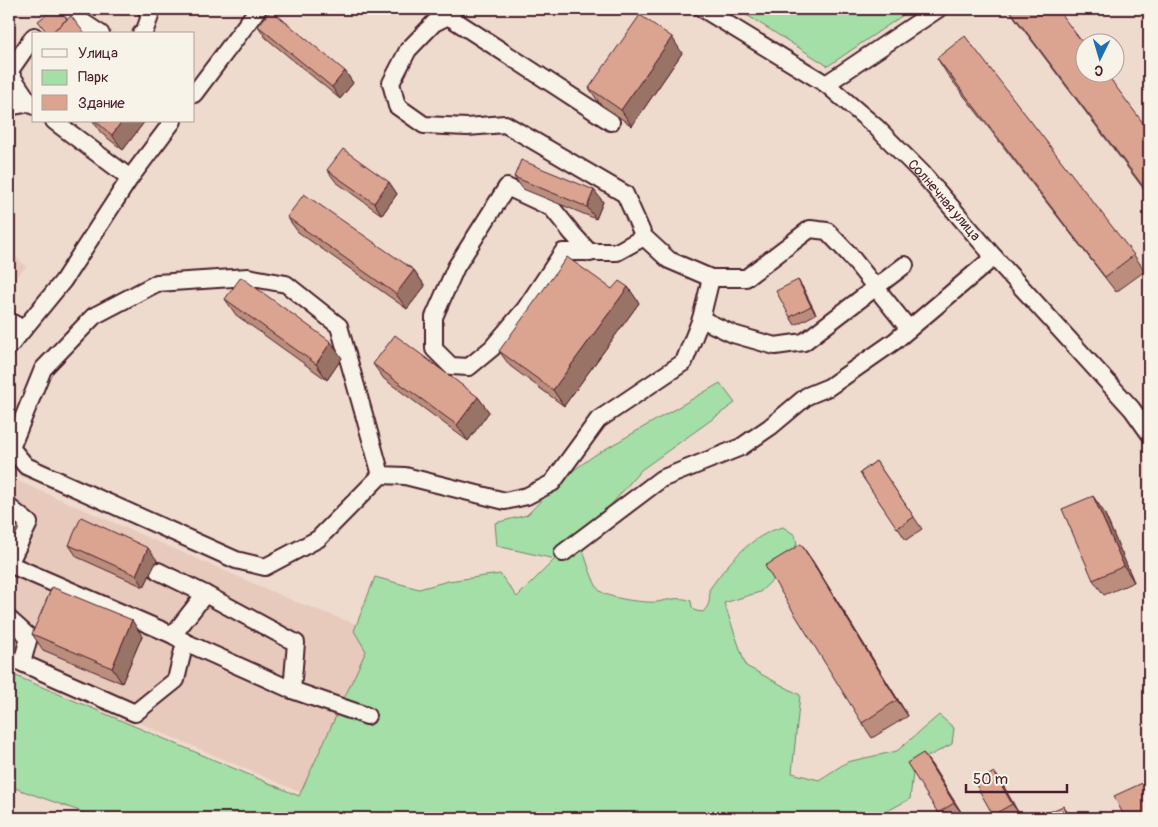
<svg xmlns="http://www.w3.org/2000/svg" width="1158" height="827" font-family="Pangolin,sans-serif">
<rect width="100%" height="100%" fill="#eedbce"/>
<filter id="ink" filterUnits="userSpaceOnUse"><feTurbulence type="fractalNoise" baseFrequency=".02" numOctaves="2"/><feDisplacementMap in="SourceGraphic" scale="10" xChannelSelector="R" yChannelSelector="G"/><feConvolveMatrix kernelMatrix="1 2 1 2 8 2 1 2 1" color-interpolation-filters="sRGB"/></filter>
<g filter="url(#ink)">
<!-- built -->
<path fill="#e8cabc" d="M9,249L26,267L9,284Z
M9,477L294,601L391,637L318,800L9,667Z"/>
<!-- green -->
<path fill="#a3dfa6" stroke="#767f68" d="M737,9H912L828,66Z
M720,383L735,403L641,470L580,541C584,552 593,585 600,591C610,599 645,603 657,602C668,600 680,596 691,601L692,607L696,611L703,612C710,605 710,599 709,590C727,564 751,535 783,527L795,535L797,544L787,559L782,571L760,592L724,603L746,666L800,695L792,773L819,780L847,762L897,751L939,715L954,728L952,744L914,764L910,799L876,817L875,818H99L9,786V673L299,796L366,651L354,631L375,577L419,589L448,581L500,574L517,597L555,559L497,546L495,523L527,515L564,477L595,455Z"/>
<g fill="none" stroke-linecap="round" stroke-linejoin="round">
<!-- minor casing -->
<g stroke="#4a1f2b" stroke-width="20">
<g id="minor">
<path d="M63,9L101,34"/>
<path id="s1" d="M703,9L826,84L876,127L922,173L994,257L1132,409L1149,433"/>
<path d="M141,34L145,30L150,16L146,9"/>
<path d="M826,84L938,9"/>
<path d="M194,94L258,9"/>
<path d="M30,103L9,72L34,36"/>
<path d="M9,107L30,103L34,106"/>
<path d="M54,121L130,178"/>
<path d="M611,122L448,16L434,23L408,50L391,83L397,106L424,125L467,127L505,124L625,194L644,237L669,260L711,278H746L810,229L827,231L848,253L909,329"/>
<path d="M590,253L572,233L552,208L507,187L456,267L434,317V349L451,366L469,367L492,348L525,309L563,252H617L644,237"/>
<path d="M701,319L733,334L775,346L804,342L905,265"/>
<path d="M9,321L23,329"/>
<path d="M9,347L63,281L130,178L173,121"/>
<path d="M381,475L339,326L286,284L248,277L157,283L94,316L43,369L11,448L26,466L236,560L265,567L318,539L381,475L405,476L505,501L527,496L552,483L598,420L684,362L701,319L711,278"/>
<path d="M9,507L29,523L9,564"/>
<path d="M563,553L661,479L741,447L770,427L807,396L829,387L895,341L994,257"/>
<path d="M9,564L173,635L185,642L292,690L367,716"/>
<path d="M158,571L205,594L296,643L292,690"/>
<path d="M9,619L29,637L22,663L135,713L176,680L185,642"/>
<path d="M173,635L205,594"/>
</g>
</g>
<!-- minor -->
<use href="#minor" stroke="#f7f3e8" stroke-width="16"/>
</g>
<!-- wall -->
<path fill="#bb8d7d" stroke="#4a1f2b" d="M1009,9L1149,131V196L1017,21Z
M258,26L345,71L353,83L340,99L266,38Z
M682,53L632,126L600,104L589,88Z
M937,58L1134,255L1145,271L1116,292L947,74Z
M93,121H145L123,150L101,133Z
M327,170L389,182L397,194L382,215L336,182Z
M514,177L594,190L603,202L596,219L523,189Z
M287,217L414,270L425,286L407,309L298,232Z
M798,280L803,288L816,314L795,325L790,317Z
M628,287L639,303L564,406L510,366L499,351L612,289Z
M225,299L342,358L327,380L236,315Z
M373,364L478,397L489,412L468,441L384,379Z
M876,461L922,529L906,540L860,473Z
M1104,512L1134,582L1104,595L1093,580Z
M69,545L157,560L144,587L77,557Z
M812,560L908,716L872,738L862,723Z
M32,634L142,636L122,683L43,650Z
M931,764L963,815L957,818H942L938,813Z
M1000,780L1018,812L1007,818H996L993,815Z"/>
<!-- shaded-wall -->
<path fill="#997366" stroke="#4a1f2b" d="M672,37L682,53L632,126L621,110Z
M345,71L353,83L340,99L332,87Z
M122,121H145L123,150L112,135Z
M389,182L397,194L382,215L374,203Z
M594,190L603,202L596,219L587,207Z
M414,270L425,286L407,309L396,294Z
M798,280L803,288L816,314L811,306Z
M628,287L639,303L564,406L553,390Z
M331,342L342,358L327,380L316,364Z
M478,397L489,412L468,441L457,425Z
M1093,496L1104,512L1134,582L1124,566Z
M10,516L19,528L9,549V520Z
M801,544L812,560L908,716L897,700Z
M148,548L157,560L144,587L136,575Z
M132,620L142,636L122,683L112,668Z
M923,753L931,764L963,815L954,803Z
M994,772L1000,780L1018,812L1012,804Z
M1063,806L1072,818H1069Z"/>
<!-- building -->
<path fill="#daa491" stroke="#4a1f2b" d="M54,9H59L67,19L50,34H48L38,21Z
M1009,9H1057L1086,47V72H1105L1149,131V194Z
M271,10L345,71L332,87L258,26Z
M640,15L672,37L621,110L589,88Z
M71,16L85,34H50Z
M965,36L1134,255L1105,277L937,58Z
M95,121H122L112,135Z
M343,149L389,182L374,203L327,170Z
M521,160L594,190L587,207L514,177Z
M304,194L414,270L396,294L287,217Z
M567,257L612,289L619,281L628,287L553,390L499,351Z
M241,277L331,342L316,364L225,299Z
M798,280L811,306L790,317L776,291Z
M395,335L478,397L457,425L373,364Z
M876,461L914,517L897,528L860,473Z
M1093,496L1124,566L1093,580L1062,509Z
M81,517L148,548L136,575L69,545Z
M801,544L897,700L862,723L765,566Z
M52,587L132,620L112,668L32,634Z
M923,753L954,803L938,813L907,763Z
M994,772L1012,804L993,815L975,783Z
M1149,780V818H1125L1114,796Z
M1063,806L1069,818H1036Z"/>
</g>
<g text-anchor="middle" stroke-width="5" stroke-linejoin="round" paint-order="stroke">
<!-- street labels -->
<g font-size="14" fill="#4a1f2b" stroke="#f7f3e8">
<text dy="5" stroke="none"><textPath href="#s1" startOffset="310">Солнечная улица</textPath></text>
</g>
</g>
<!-- margin -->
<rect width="1158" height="827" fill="none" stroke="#f7f3e8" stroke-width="30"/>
<rect x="15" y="15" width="1128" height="797" fill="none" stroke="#4a1f2b" stroke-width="2" filter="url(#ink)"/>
<!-- legend -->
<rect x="32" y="32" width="162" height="90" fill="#f7f3e8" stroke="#b29e9c"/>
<rect x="42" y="49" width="25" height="8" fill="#f7f3e8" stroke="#b29e9c"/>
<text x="78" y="58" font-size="15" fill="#4a1f2b">Улица</text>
<rect x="42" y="70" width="25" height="15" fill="#a3dfa6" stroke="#b29e9c"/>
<text x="78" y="82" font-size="15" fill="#4a1f2b">Парк</text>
<rect x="42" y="95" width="25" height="15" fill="#daa491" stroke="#b29e9c"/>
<text x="78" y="108" font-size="15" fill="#4a1f2b">Здание</text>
<!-- north arrow -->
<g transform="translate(1100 58) rotate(185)"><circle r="24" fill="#f7f3e8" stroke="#b29e9c"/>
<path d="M0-4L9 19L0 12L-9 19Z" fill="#1f6fb2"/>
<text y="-8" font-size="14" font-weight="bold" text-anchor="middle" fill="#4a1f2b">С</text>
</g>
<!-- scale -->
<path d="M966 784v8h101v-8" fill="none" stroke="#4a1f2b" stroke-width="2.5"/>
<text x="973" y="784" font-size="15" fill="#4a1f2b" stroke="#f7f3e8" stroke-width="4" paint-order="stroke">50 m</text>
</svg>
